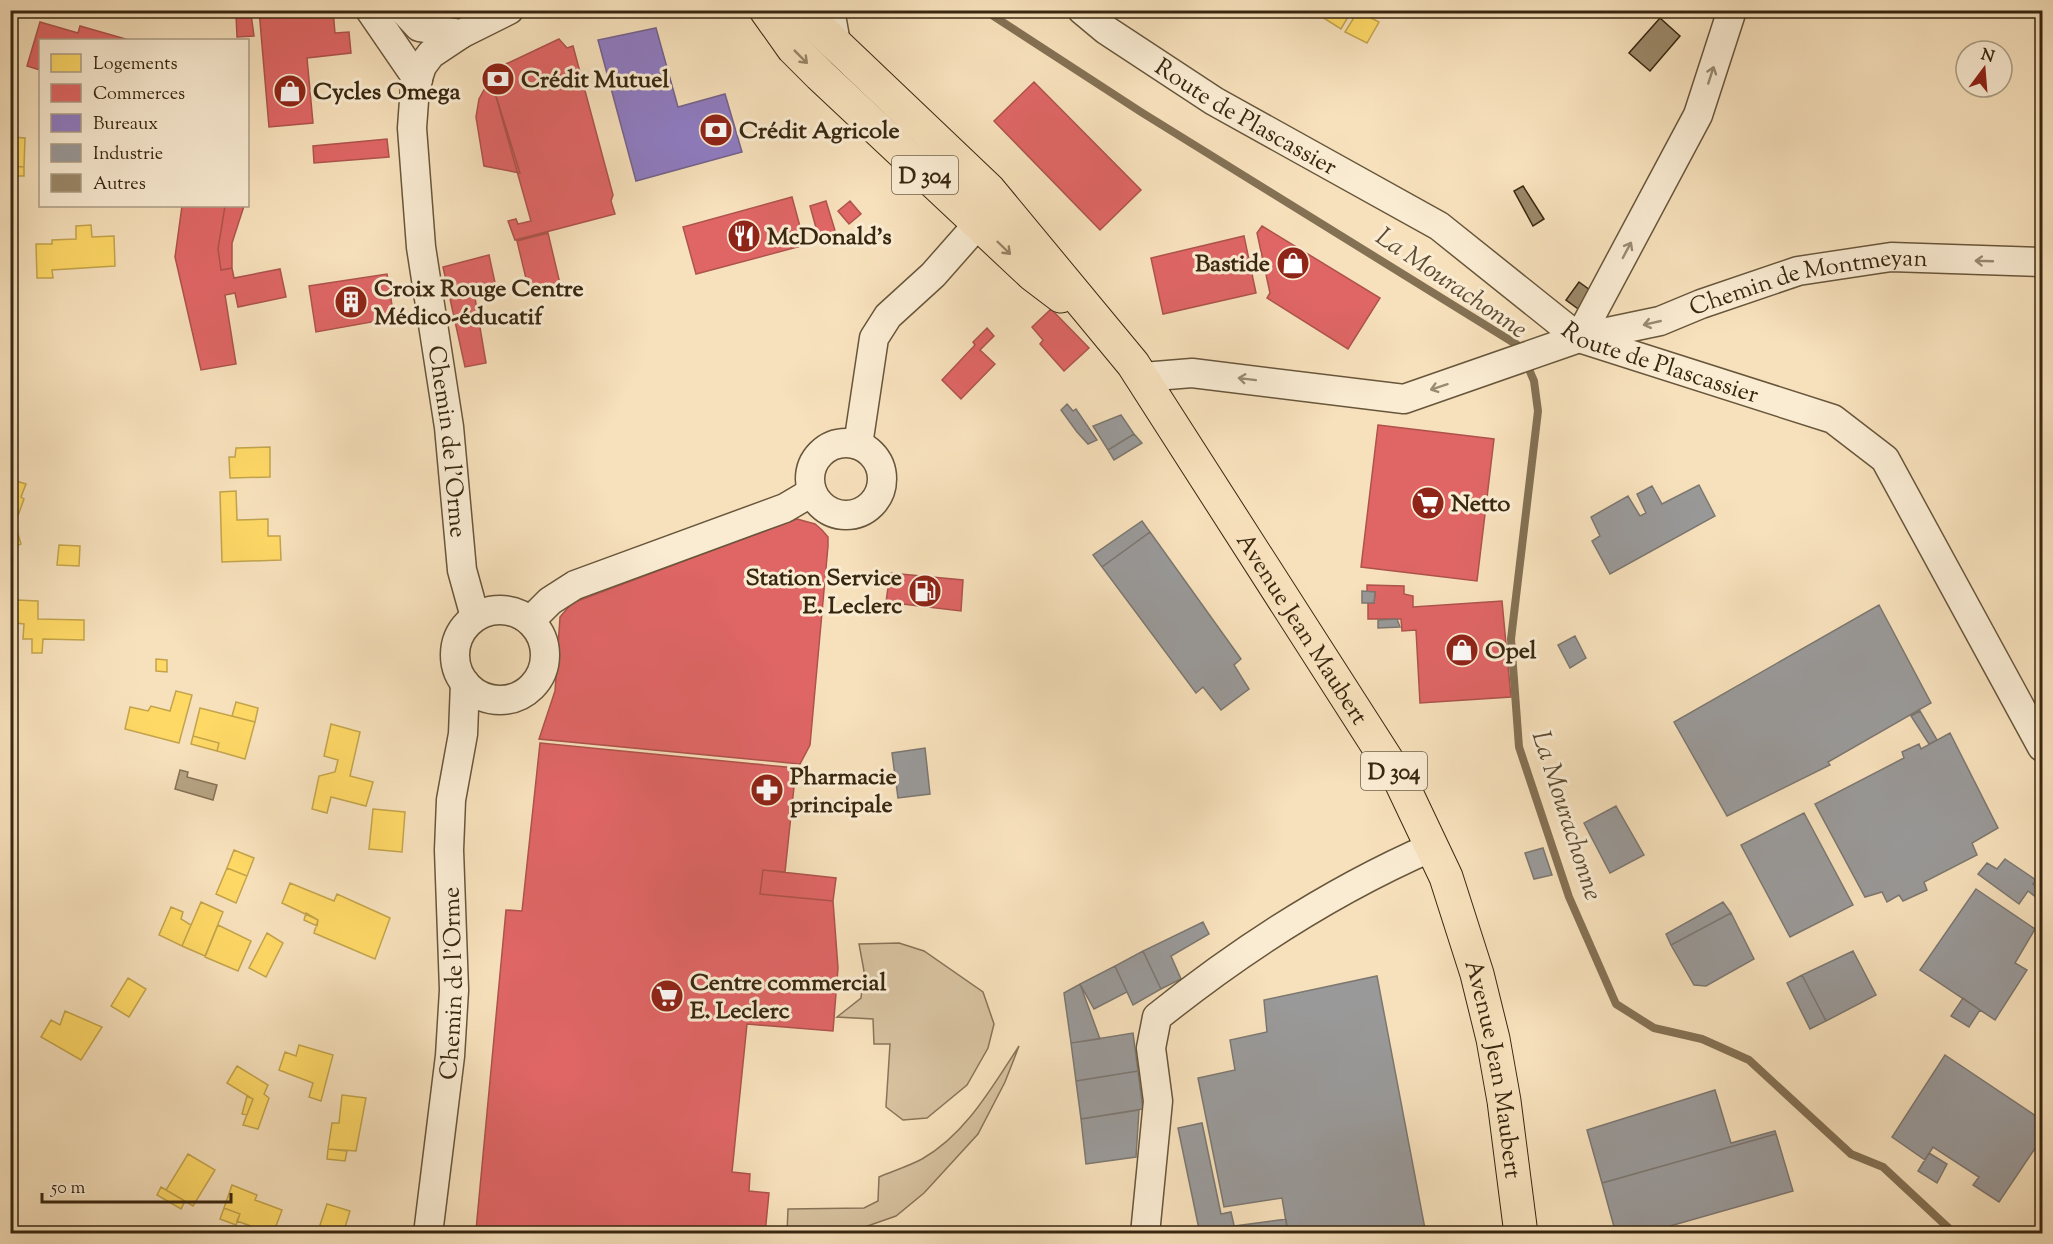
<svg xmlns="http://www.w3.org/2000/svg" width="2053" height="1244" font-family="'Sorts Mill Goudy',serif">
<rect width="100%" height="100%" fill="#f7e1bc"/>
<filter id="stains"><feTurbulence type="fractalNoise" baseFrequency=".00333" numOctaves="4"/><feColorMatrix values="0 0 0 0 .2 0 0 0 0 .09 0 0 0 0 .02 0 0 0 .5 -.17"/></filter>
<radialGradient id="worn" r=".72"><stop offset=".6" stop-color="#630" stop-opacity="0"/><stop offset="1" stop-color="#630" stop-opacity=".3"/></radialGradient>
<!-- green -->
<path fill="#d7c19f" stroke="#887458" stroke-width="1.5" d="M899,943L924,951L983,992L994,1024L988,1048L967,1085L927,1118L903,1120L886,1107L890,1044H874L873,1019L837,1017L861,998L864,971L859,944Z
M1019,1046L1005,1082L978,1134L924,1193L896,1216L859,1229L831,1234L787,1233L788,1209L864,1208L878,1201L879,1177C893,1171 909,1166 922,1159C966,1134 992,1087 1019,1046Z"/>
<!-- water -->
<path fill="#b6a282" stroke="#847154" stroke-width="1.5" d="M180,770L188,772L187,777L217,785L213,800L175,789Z"/>
<!-- homes -->
<path fill="#ffd966" stroke="#c3a44c" stroke-width="1.5" d="M1326,10H1352L1341,29L1322,17Z
M1358,11L1379,22L1367,43L1345,32Z
M12,137L25,138L24,167L10,166Z
M10,166L24,167V176H10Z
M91,225L92,237L114,236L115,266L52,270L53,278H37L36,244H52V240L76,239V226Z
M270,447V477L230,478L229,457H235L236,448Z
M10,479L26,484L21,497L24,499L15,524L21,544L10,548Z
M236,491L237,520L268,519V536H280L281,560L222,562L220,492Z
M59,545L80,546L79,566L57,565Z
M17,600L38,601V619L84,620V640L43,639L42,653H32V639H23L24,624L16,623Z
M156,659L167,660V672L156,671Z
M176,691L192,695L179,743L125,729L130,707L148,711L151,706L170,711Z
M236,702L258,708L255,722L232,716Z
M200,708L255,722L245,759L217,751L219,743L193,736Z
M331,724L360,732L350,776L373,782L366,806L331,797L327,813L312,809L319,776L335,772L338,760L324,756Z
M193,736L219,743L217,751L191,744Z
M373,809L405,812L402,852L369,849Z
M234,850L254,858L247,876L227,868Z
M227,868L247,876L236,903L216,894Z
M290,883L334,901L337,894L390,918L375,959L314,933L318,920L282,903Z
M201,902L223,912L205,956L182,946Z
M171,907L183,912L181,919L191,925L182,946L159,935Z
M306,913L318,920L317,926L304,920Z
M218,925L251,941L238,971L205,957Z
M267,933L283,943L266,977L249,968Z
M128,978L146,989L129,1017L111,1006Z
M65,1011L102,1027L81,1060L41,1037L51,1020L60,1025Z
M299,1045L333,1055L321,1101L309,1097L313,1083L279,1070L285,1052L296,1056Z
M237,1066L268,1085L264,1094L269,1098L258,1129L243,1125L253,1099L227,1083Z
M342,1095L366,1098L356,1151L328,1149L332,1123H339Z
M247,1096L253,1099L247,1115L242,1114Z
M328,1149L347,1151L345,1161L327,1159Z
M188,1154L215,1170L193,1206L166,1190Z
M232,1185L257,1195L255,1200L282,1210L273,1234L237,1221L240,1214L224,1208Z
M161,1187L185,1201L181,1209L157,1195Z
M327,1204L350,1211L343,1234H317Z
M224,1208L240,1214L236,1225L220,1219Z"/>
<!-- shops -->
<path fill="#e06666" stroke="#ae534c" stroke-width="1.5" d="M259,10H333L335,33L349,32L351,53L307,58L313,123L269,127Z
M251,14L254,36L237,37L236,15Z
M40,22L78,33L80,26L129,40H40V70L27,66Z
M559,39L567,48L573,46L613,195L611,201L615,214L515,240L508,221L516,219L518,224L531,221L493,86L509,80L506,64Z
M506,64L509,80L493,86L520,173L484,166L476,117L479,99L490,79Z
M1034,82L1141,190L1100,230L994,121Z
M387,139L389,157L314,163L313,146Z
M792,197L805,245L696,274L683,227Z
M826,201L837,237L820,242L810,206Z
M850,201L861,214L849,224L838,211Z
M182,206H225L218,249L221,270L232,268L234,278L280,269L286,297L238,307L235,293L225,295L236,364L201,370L175,257Z
M225,206H244L232,243V268L221,270L218,249Z
M1262,226L1380,298L1348,349L1267,298L1270,293L1257,233Z
M548,233L561,288L530,295L517,241Z
M1244,236L1256,293L1163,314L1151,258Z
M489,255L497,292L475,298L486,363L465,367L443,267Z
M387,274L394,318L316,332L309,286Z
M1051,309L1089,348L1064,371L1040,344L1043,340L1032,327Z
M987,328L994,336L980,350L995,364L961,399L942,380L975,345L973,342Z
M1378,425L1494,439L1477,581L1361,567Z
M797,519L815,524L822,530L828,537V546L810,745L800,764L539,739L555,691L560,617L572,603Z
M890,573L963,580L961,611L886,602Z
M1367,585L1404,586V594L1413,596V607L1502,601L1511,697L1420,703L1416,630L1402,631L1401,619H1368V602L1374,603L1375,592H1367Z
M540,743L796,768L785,872L763,870L760,894L833,901L838,968L833,1031L747,1024L732,1172L750,1174L749,1191L769,1193L765,1234H515L476,1230L506,910L522,911Z
M763,870L836,878L833,901L760,894Z"/>
<!-- offices -->
<path fill="#8e7cc3" stroke="#74628d" stroke-width="1.5" d="M656,28L678,107L725,94L742,152L636,181L598,40Z"/>
<!-- industry -->
<path fill="#999" stroke="#7c7770" stroke-width="1.5" d="M1067,404L1073,411L1076,409L1097,440L1088,444L1077,432L1061,410Z
M1121,415L1134,434L1108,450L1093,426Z
M1134,434L1142,443L1114,460L1108,450Z
M1699,485L1715,516L1610,574L1592,541L1600,536L1591,517L1628,496L1640,516L1646,513L1637,494L1652,486L1662,504Z
M1142,521L1150,532L1102,567L1093,555Z
M1150,532L1241,659L1234,665L1249,689L1221,710L1203,687L1196,693L1102,567Z
M1362,591L1375,592L1374,603H1362Z
M1879,605L1931,703L1828,762L1830,765L1727,816L1674,722Z
M1397,619L1400,627L1378,628V620Z
M1575,636L1586,658L1570,668L1558,645Z
M1920,711L1937,740L1929,744L1911,716Z
M1950,733L1998,828L1972,843L1977,855L1924,882L1927,890L1903,901L1899,895L1887,902L1882,892L1865,897L1815,804L1904,758L1902,752L1919,744L1921,749Z
M925,748L930,794L898,798L892,753Z
M1616,806L1644,855L1610,873L1584,823Z
M1804,813L1853,905L1790,937L1741,845Z
M1543,848L1552,875L1534,879L1525,853Z
M2005,859L2036,880L2033,884L2042,890V902L2028,891L2019,904L1978,874L1987,863L1997,869Z
M1976,889L2035,929L2015,963L2027,970L1995,1020L1920,970Z
M1723,902L1731,913L1671,945L1666,934Z
M1731,913L1754,959L1706,986L1694,985L1671,945Z
M1203,922L1209,934L1171,956L1181,979L1161,989L1143,951Z
M1143,951L1161,989L1133,1005L1115,966Z
M1853,951L1876,995L1826,1021L1802,975Z
M1115,966L1127,992L1094,1009L1080,984Z
M1802,975L1826,1021L1810,1029L1787,983Z
M1377,976L1426,1234H1288L1282,1198L1224,1207L1198,1078L1235,1070L1230,1040L1267,1032L1264,1000Z
M1080,984L1100,1039L1071,1043L1064,993Z
M1963,998L1980,1010L1969,1027L1951,1016Z
M1133,1033L1138,1071L1076,1081L1071,1043Z
M1945,1055L2042,1120V1138L1999,1202L1973,1185L1979,1177L1933,1147L1925,1160L1892,1137Z
M1138,1071L1143,1109L1081,1119L1076,1081Z
M1715,1090L1731,1143L1775,1131L1776,1134L1602,1183L1587,1130Z
M1139,1110L1136,1157L1086,1164L1081,1119Z
M1202,1123L1221,1214L1231,1212L1236,1234H1200L1178,1128Z
M1776,1134L1793,1191L1642,1234H1616L1602,1183Z
M1929,1153L1947,1164L1937,1183L1918,1171Z
M1286,1219L1288,1234H1236L1235,1226Z"/>
<g fill="none" stroke-linecap="round" stroke-linejoin="round">
<!-- stream -->
<path stroke="#847154" stroke-width="8" d="M984,10L1141,112L1519,346L1534,381L1538,411L1511,639L1519,747L1569,897L1616,1004L1654,1028L1702,1039L1749,1060L1851,1154L1883,1167L1955,1234"/>
</g>
<!-- building -->
<path fill="#9b8869" stroke="#382710" stroke-width="1.5" d="M1660,18L1680,36L1650,71L1629,53Z
M1523,186L1544,219L1533,226L1514,191Z
M1579,282L1594,293L1581,311L1566,300Z"/>
<g fill="none" stroke-linecap="round" stroke-linejoin="round">
<!-- minor casing -->
<g stroke="#68563b" stroke-width="31">
<g id="minor">
<path d="M370,10L418,80"/>
<path d="M403,10L419,27L461,34L509,10"/>
<path d="M830,10L836,43"/>
<path id="s1" d="M1082,10L1106,30L1214,101L1439,226L1579,338L1833,419L1885,459L2042,747"/>
<path id="s2" d="M461,34L431,54L422,66L415,87L412,128L421,247L449,427L462,570L475,617"/>
<path d="M1579,338L1698,115L1732,10"/>
<path id="s3" d="M1143,377L1192,373L1404,399L1579,338L1660,321L1701,304L1798,271L1891,257L2042,262"/>
<circle cx="846" cy="479" r="36"/>
<path d="M858,445L874,338L888,316L933,275L978,224L981,211L978,202"/>
<circle cx="500" cy="655" r="45"/>
<path d="M530,621L550,601L575,585L785,508L812,492"/>
<path id="s4" d="M428,1234L450,1056L454,990L449,850L451,800L463,734L465,683"/>
<path d="M1145,1234L1158,1101L1151,1048L1157,1017C1242,949 1331,891 1432,847"/>
</g>
</g>
<!-- major casing -->
<g stroke="#382710" stroke-width="35">
<g id="major">
<path d="M766,10L793,48L820,75L1032,274L1061,296"/>
<path id="s5" d="M800,10L989,190L1133,364L1401,782L1446,877L1477,974L1493,1039L1504,1101L1521,1234"/>
</g>
</g>
<!-- minor -->
<use href="#minor" stroke="#faecd3" stroke-width="28"/>
<!-- major -->
<use href="#major" stroke="#f7e1bc" stroke-width="33"/>
</g>
<!-- one-way arrows -->
<defs><path id="oneway-shaft" d="M-6 0H5M1.5-3L5.5 0L1.5 3" fill="none" stroke-width="1.6" stroke-linecap="round" stroke-linejoin="round" transform="scale(1.5)"/></defs>
<g stroke="#988466">
<use href="#oneway-shaft" transform="translate(801 57) rotate(45)"/>
<use href="#oneway-shaft" transform="translate(1004 248) rotate(44)"/>
</g>
<g stroke="#998a72">
<use href="#oneway-shaft" transform="translate(1711 75) rotate(-72)"/>
<use href="#oneway-shaft" transform="translate(1627 250) rotate(-62)"/>
<use href="#oneway-shaft" transform="translate(1984 261) rotate(-178)"/>
<use href="#oneway-shaft" transform="translate(1652 323) rotate(167)"/>
<use href="#oneway-shaft" transform="translate(1247 379) rotate(-173)"/>
<use href="#oneway-shaft" transform="translate(1439 387) rotate(162)"/>
</g>
<!-- icons -->
<defs>
<g id="bank-disc" transform="scale(1.725)"><circle r="9.5" fill="#8f2418" stroke="#faecd3"/><path d="M-6-4H6V4H-6ZM0-2.3a2.3 2.3 0 1 0 0 4.6a2.3 2.3 0 1 0 0-4.6Z" fill="#fff"/></g>
<g id="shop-disc" transform="scale(1.725)"><circle r="9.5" fill="#8f2418" stroke="#faecd3"/><path d="M-5-2.5h2.3a2.7 3.5 0 0 1 5.4 0H5L5.5 6h-11ZM-1.5-2.5h3a1.5 2.3 0 0 0-3 0Z" fill="#fff"/></g>
<g id="restaurant-disc" transform="scale(1.725)"><circle r="9.5" fill="#8f2418" stroke="#faecd3"/><path d="M-5-6h1v4h1v-4h1v4h1v-4h1v5L-1.5 .5V6h-2V.5L-5-1ZM5-6V6H3V1.5H1.5Q1.5-4 5-6Z" fill="#fff"/></g>
<g id="building-disc" transform="scale(1.725)"><circle r="9.5" fill="#8f2418" stroke="#faecd3"/><path d="M-4-6H4V6H1V3H-1V6H-4ZM-2.5-4.3h1.7v1.8h-1.7ZM.8-4.3h1.7v1.8H.8ZM-2.5-1h1.7V.8h-1.7ZM.8-1h1.7V.8H.8Z" fill="#fff"/></g>
<g id="supermarket-disc" transform="scale(1.725)"><circle r="9.5" fill="#8f2418" stroke="#faecd3"/><path d="M-6-5.5h2.5l.6 2H6L4.5 2H-2.5L-4.4-4H-6ZM-1.5 3.2a1.3 1.3 0 1 0 .1 0ZM3 3.2a1.3 1.3 0 1 0 .1 0Z" fill="#fff"/></g>
<g id="fuel-disc" transform="scale(1.725)"><circle r="9.5" fill="#8f2418" stroke="#faecd3"/><path d="M-5.5-6h7V0h2V4h1.3V-2.5L3-4.5l.8-.8L6-3V5H2.5V1h-1V6h-7ZM-4.2-4.7v3.2H.2V-4.7Z" fill="#fff"/></g>
<g id="pharmacy-disc" transform="scale(1.725)"><circle r="9.5" fill="#8f2418" stroke="#faecd3"/><path d="M-2-6h4v4h4v4h-4v4h-4v-4h-4v-4h4Z" fill="#fff"/></g>
</defs>
<g fill-rule="evenodd">
<use href="#bank-disc" x="498" y="79"/>
<use href="#shop-disc" x="290" y="91"/>
<use href="#bank-disc" x="716" y="130"/>
<use href="#restaurant-disc" x="744" y="236"/>
<use href="#shop-disc" x="1293" y="263"/>
<use href="#building-disc" x="351" y="302"/>
<use href="#supermarket-disc" x="1428" y="503"/>
<use href="#fuel-disc" x="925" y="591"/>
<use href="#shop-disc" x="1462" y="650"/>
<use href="#pharmacy-disc" x="767" y="790"/>
<use href="#supermarket-disc" x="667" y="996"/>
</g>
<g text-anchor="middle" stroke-width="6" stroke-linejoin="round" paint-order="stroke">
<!-- shield labels -->
<g fill="#faecd3" stroke="#72624a" stroke-width="1.5">
<rect x="892" y="156" width="66" height="38" rx="4.5"/>
<rect x="1361" y="752" width="66" height="38" rx="4.5"/>
</g>
<g font-size="22" font-weight="bold" fill="#382710">
<text x="925" y="183">D 304</text>
<text x="1394" y="779">D 304</text>
</g>
<!-- poi labels -->
<g font-size="24" font-weight="bold" fill="#382710" stroke="#faecd3" text-anchor="start">
<text x="521" y="87">Crédit Mutuel</text>
<text x="313" y="99">Cycles Omega</text>
<text x="739" y="138">Crédit Agricole</text>
<text x="767" y="244">McDonald's</text>
<text x="1270" y="271" text-anchor="end">Bastide</text>
<text x="374" y="296">Croix Rouge Centre<tspan x="374" dy="28">Médico-éducatif</tspan></text>
<text x="1451" y="511">Netto</text>
<text x="902" y="585" text-anchor="end">Station Service<tspan x="902" dy="28">E. Leclerc</tspan></text>
<text x="1485" y="658">Opel</text>
<text x="790" y="784">Pharmacie<tspan x="790" dy="28">principale</tspan></text>
<text x="690" y="990">Centre commercial<tspan x="690" dy="28">E. Leclerc</tspan></text>
</g>
<!-- street labels -->
<g font-size="24" fill="#382710" stroke="#faecd3">
<text dy="8" stroke="none"><textPath href="#s1" startOffset="196">Route de Plascassier</textPath></text>
<text dy="8" stroke="none"><textPath href="#s3" startOffset="686">Chemin de Montmeyan</textPath></text>
<text dy="8" stroke="none"><textPath href="#s1" startOffset="682">Route de Plascassier</textPath></text>
<text dy="8" stroke="none"><textPath href="#s2" startOffset="430">Chemin de l'Orme</textPath></text>
<text dy="8" stroke="none"><textPath href="#s5" startOffset="801">Avenue Jean Maubert</textPath></text>
<text dy="8" stroke="none"><textPath href="#s4" startOffset="252">Chemin de l'Orme</textPath></text>
<text dy="8" stroke="none"><textPath href="#s5" startOffset="1287">Avenue Jean Maubert</textPath></text>
</g>
<!-- water labels -->
<g font-size="26" font-style="italic" fill="#5e4c32" stroke="#faecd3">
<text transform="translate(1452 282) rotate(34)" y="9">La Mourachonne</text>
<text transform="translate(1568 815) rotate(72)" y="9">La Mourachonne</text>
</g>
</g>
<!-- margin -->
<rect width="2053" height="1244" fill="none" stroke="#f7e1bc" stroke-width="36"/>
<rect x="12" y="12" width="2029" height="1220" fill="none" stroke="#382710" stroke-width="3"/>
<rect x="18" y="18" width="2017" height="1208" fill="none" stroke="#382710" stroke-width="1.5"/>
<!-- legend -->
<rect x="39" y="39" width="210" height="168" fill="#faecd3" stroke="#ac9d85" stroke-width="1.5"/>
<rect x="51" y="54" width="30" height="18" fill="#ffd966" stroke="#ac9d85" stroke-width="1.5"/>
<text x="93" y="69" font-size="18" fill="#382710">Logements</text>
<rect x="51" y="84" width="30" height="18" fill="#e06666" stroke="#ac9d85" stroke-width="1.5"/>
<text x="93" y="99" font-size="18" fill="#382710">Commerces</text>
<rect x="51" y="114" width="30" height="18" fill="#8e7cc3" stroke="#ac9d85" stroke-width="1.5"/>
<text x="93" y="129" font-size="18" fill="#382710">Bureaux</text>
<rect x="51" y="144" width="30" height="18" fill="#999999" stroke="#ac9d85" stroke-width="1.5"/>
<text x="93" y="159" font-size="18" fill="#382710">Industrie</text>
<rect x="51" y="174" width="30" height="18" fill="#9b8869" stroke="#ac9d85" stroke-width="1.5"/>
<text x="93" y="189" font-size="18" fill="#382710">Autres</text>
<!-- north arrow -->
<g transform="translate(1984 69) rotate(16)"><circle r="28" fill="#faecd3" stroke="#ac9d85" stroke-width="1.5"/>
<path d="M0-4.5L10 22L0 15L-10 22Z" fill="#8f2418"/>
<text y="-9" font-size="16" font-weight="bold" text-anchor="middle" fill="#382710">N</text>
</g>
<!-- scale -->
<path d="M42 1193v9h189v-9" fill="none" stroke="#382710" stroke-width="3"/>
<text x="51" y="1193" font-size="18" fill="#382710" stroke="#faecd3" stroke-width="4.5" paint-order="stroke">50 m</text>
<rect width="100%" height="100%" filter="url(#stains)"/>
<rect width="100%" height="100%" fill="url(#worn)"/>
</svg>
